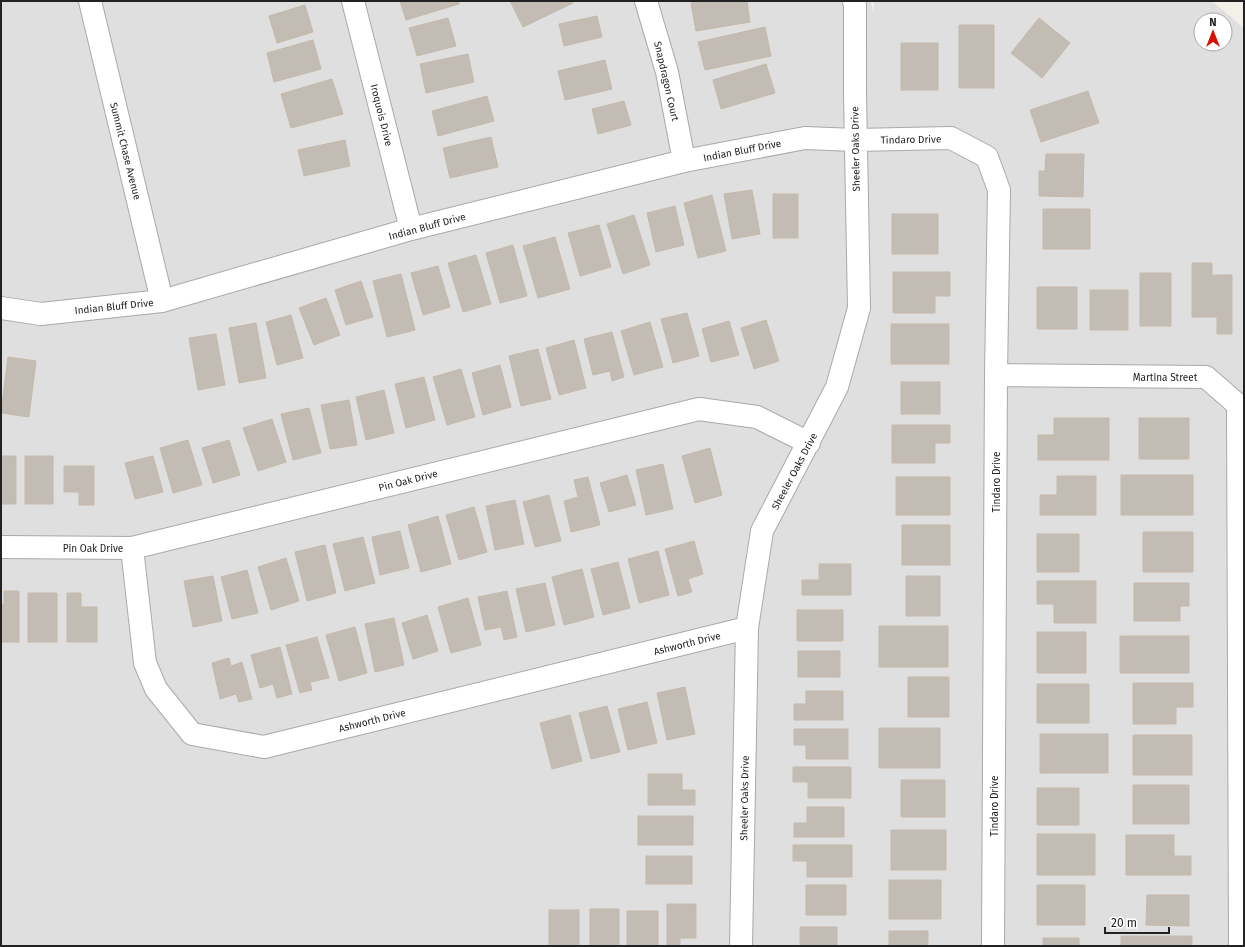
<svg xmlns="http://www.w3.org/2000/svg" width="1245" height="947" font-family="'Fira Sans',sans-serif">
<rect width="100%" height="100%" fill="#f2f0e8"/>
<!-- residential -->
<path fill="#e0dfdf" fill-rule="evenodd" d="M1,1H871L873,13L874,1H1212L1244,28V946H1ZM1201,20H1225V44H1201Z"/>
<!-- building -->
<path fill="#c3bcb4" stroke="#c5b8aa" d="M400,1H459V4L406,20Z
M510,1H572L573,3L523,27Z
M701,1H747L750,22L696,31L691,3Z
M305,5L313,32L277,43L269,16Z
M597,16L602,37L564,46L559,24Z
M448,18L456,46L417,56L409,28Z
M1039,18L1070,43L1042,78L1011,53Z
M959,25H994V88H959Z
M765,27L771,56L705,70L698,42Z
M313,40L321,69L274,82L267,53Z
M901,43H938V90H901Z
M468,54L474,82L426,93L420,64Z
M605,60L612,89L565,100L558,71Z
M766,64L775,93L721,109L713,80Z
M332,79L343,114L291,128L281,94Z
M1088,91L1099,123L1041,142L1030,110Z
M487,96L494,121L438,136L432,111Z
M624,101L631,125L598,134L592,109Z
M491,137L498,167L450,178L443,148Z
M345,140L350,166L304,176L298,150Z
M1046,154H1084L1083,197L1039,196V171H1045Z
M752,190L760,234L732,239L724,194Z
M773,194H798V238H773Z
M712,195L726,251L698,258L684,203Z
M675,206L684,245L656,252L647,213Z
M1043,209H1090V249H1043Z
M892,214H938V254H892Z
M634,215L650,265L623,274L607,224Z
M599,225L611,267L580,276L568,233Z
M555,237L570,289L538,298L523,246Z
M513,245L527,296L500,303L486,253Z
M476,255L491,304L463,312L448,263Z
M1192,263H1212V275H1232V334H1217V317H1192Z
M438,266L450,307L423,315L411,273Z
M893,272H950V296H935V313H893Z
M1140,273H1171V326H1140Z
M401,274L415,330L387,337L373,281Z
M361,281L373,317L346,325L335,290Z
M1037,287H1077V329H1037Z
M1090,290H1128V330H1090Z
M326,298L340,335L314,345L299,308Z
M687,313L699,356L673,363L661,319Z
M291,315L303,358L277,365L266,322Z
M766,320L779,361L754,369L741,328Z
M729,321L739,355L711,362L702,329Z
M650,322L663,367L634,375L621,331Z
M256,323L266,378L239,383L229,328Z
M891,324H949V364H891Z
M612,332L624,377L612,381L610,371L593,375L584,339Z
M216,334L225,385L198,390L189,338Z
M574,340L586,388L559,395L546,348Z
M538,349L551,399L521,406L509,356Z
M8,357L36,361L29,417L1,413Z
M500,365L511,407L483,415L472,373Z
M461,369L475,417L447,425L433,377Z
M424,377L435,420L406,428L395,384Z
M901,382H940V414H901Z
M384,390L394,433L366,440L356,397Z
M349,400L357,445L330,449L321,405Z
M309,408L321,453L293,460L281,414Z
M1054,418H1109V460H1038V435H1054Z
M1139,418H1189V459H1139Z
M272,419L286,462L258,471L243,428Z
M892,425H950V443H935V463H892Z
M188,440L202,485L173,493L160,448Z
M229,440L240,475L213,483L202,448Z
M710,448L722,495L695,503L682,456Z
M1,456H16V504H1Z
M25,456H53V504H25Z
M153,456L163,492L135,499L125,463Z
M663,464L673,509L646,515L636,470Z
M64,466H94V505H79V492H64Z
M627,475L636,505L609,512L600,483Z
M1121,475H1193V515H1121Z
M1057,476H1096V515H1040V495H1057Z
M588,477L600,525L571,532L564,501L578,497L574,480Z
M896,477H950V515H896Z
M549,495L561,541L535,547L523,502Z
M515,500L524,544L495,550L486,506Z
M474,507L487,552L459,560L446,515Z
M438,516L451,564L421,572L408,525Z
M902,525H950V565H902Z
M400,531L409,568L380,575L372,537Z
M1143,532H1193V572H1143Z
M1037,534H1079V572H1037Z
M363,537L375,583L345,591L333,544Z
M694,541L703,574L688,579L692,592L678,596L665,549Z
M325,545L336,593L307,601L295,552Z
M658,551L669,595L639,603L628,559Z
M286,558L299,601L271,610L258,567Z
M618,562L630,608L603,615L591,569Z
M819,564H851V595H802V580H819Z
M582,569L594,617L564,625L552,577Z
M247,570L258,613L232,619L221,577Z
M213,576L222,621L193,627L184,581Z
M906,576H940V616H906Z
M1037,581H1096V623H1054V604H1037Z
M545,583L555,625L526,632L516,589Z
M1134,583H1189V606H1180V621H1134Z
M4,591H19V642H1V604H4Z
M507,591L517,637L504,640L501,627L485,630L478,597Z
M28,593H57V642H28Z
M67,593H81V607H97V642H67Z
M468,598L481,645L451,653L438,607Z
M797,610H843V641H797Z
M427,615L438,651L413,659L402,623Z
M394,618L404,665L375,672L365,624Z
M879,626H948V667H879Z
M355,627L367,673L339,681L326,635Z
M1037,632H1086V673H1037Z
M1120,636H1189V673H1120Z
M317,637L329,678L310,682L312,690L300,693L286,645Z
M280,647L292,694L277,698L273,684L260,688L251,655Z
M798,651H840V677H798Z
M229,658L231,666L242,662L252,699L239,702L236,694L220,699L212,663Z
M908,677H949V717H908Z
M1133,683H1193V707H1176V724H1133Z
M1037,684H1089V723H1037Z
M685,687L695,734L667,740L657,693Z
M806,691H843V720H794V704H806Z
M647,702L657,743L628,750L618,709Z
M607,706L620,752L591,759L579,713Z
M570,715L582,761L552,769L540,723Z
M879,728H940V768H879Z
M794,729H848V759H806V745H794Z
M1040,734H1108V773H1040Z
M1133,735H1192V775H1133Z
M793,767H851V798H808V782H793Z
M648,774H682V790H695V805H648Z
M901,780H945V817H901Z
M1133,785H1189V824H1133Z
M1037,788H1079V825H1037Z
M807,807H844V837H794V823H807Z
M638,816H693V845H638Z
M891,830H946V870H891Z
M1037,834H1095V875H1037Z
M1126,835H1174V856H1191V875H1126Z
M793,845H852V877H807V861H793Z
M646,856H692V884H646Z
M889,880H941V919H889Z
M806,885H846V915H806Z
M1037,885H1085V925H1037Z
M1147,895H1189V926L1146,925Z
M667,904H696V938H680V946H667Z
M590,909H619V946H590Z
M549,910H579V946H549Z
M627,911H658V946H627Z
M800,927H837V946H800Z
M889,931H928V946H889Z
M1121,936H1192V946H1121Z
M1043,938H1079V946H1043Z"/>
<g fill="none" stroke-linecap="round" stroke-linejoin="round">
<!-- minor casing -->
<g stroke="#a9a9a9" stroke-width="24">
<path id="minor" d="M90,1L162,301
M353,1L411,229
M646,1L667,72L684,161
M1,308L41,314L162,301L411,229L684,161L805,138L855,140L951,138L987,157L999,190L996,375L993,946
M996,375L1206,377L1238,405L1240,946
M1,547L132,548L699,409L757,417L809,443
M132,548L145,663L156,689L192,734L264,747L747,628
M741,946L747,628L762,531L837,387L859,308L855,93V5L854,1"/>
</g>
<!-- minor -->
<use href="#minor" stroke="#fff" stroke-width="22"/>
</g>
<g text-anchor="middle" stroke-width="3.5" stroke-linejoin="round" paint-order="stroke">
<!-- street labels -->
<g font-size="10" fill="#222" stroke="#fff">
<text transform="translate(667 81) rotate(77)" y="4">Snapdragon Court</text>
<text transform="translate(382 115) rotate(76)" y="4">Iroquois Drive</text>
<text transform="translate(911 139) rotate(-1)" y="4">Tindaro Drive</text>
<text transform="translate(855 149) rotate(-91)" y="4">Sheeler Oaks Drive</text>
<text transform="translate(742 150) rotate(-11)" y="4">Indian Bluff Drive</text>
<text transform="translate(126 151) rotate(76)" y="4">Summit Chase Avenue</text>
<text transform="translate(427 226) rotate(-15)" y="4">Indian Bluff Drive</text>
<text transform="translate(114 306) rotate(-6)" y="4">Indian Bluff Drive</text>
<text x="1165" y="381">Martina Street</text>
<text transform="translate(794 471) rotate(-62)" y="4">Sheeler Oaks Drive</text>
<text transform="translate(408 480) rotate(-14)" y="4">Pin Oak Drive</text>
<text transform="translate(996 482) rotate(-90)" y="4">Tindaro Drive</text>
<text x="93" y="552">Pin Oak Drive</text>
<text transform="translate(687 643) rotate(-14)" y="4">Ashworth Drive</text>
<text transform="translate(372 720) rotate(-14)" y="4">Ashworth Drive</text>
<text transform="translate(744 798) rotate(-89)" y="4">Sheeler Oaks Drive</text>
<text transform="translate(994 806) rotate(-90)" y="4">Tindaro Drive</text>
</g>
</g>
<!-- border -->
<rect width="1245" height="947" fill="none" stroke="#222222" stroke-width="4"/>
<!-- north arrow -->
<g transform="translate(1213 32)"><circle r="19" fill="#ffffff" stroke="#a7a7a7"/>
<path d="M0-3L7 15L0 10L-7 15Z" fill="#d41300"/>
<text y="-6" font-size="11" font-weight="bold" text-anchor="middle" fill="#222222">N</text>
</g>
<!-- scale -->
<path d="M1105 927v6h64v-6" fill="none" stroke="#222222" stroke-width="2"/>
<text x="1111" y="927" font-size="12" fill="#222222" stroke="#ffffff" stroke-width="3" paint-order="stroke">20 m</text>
</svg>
